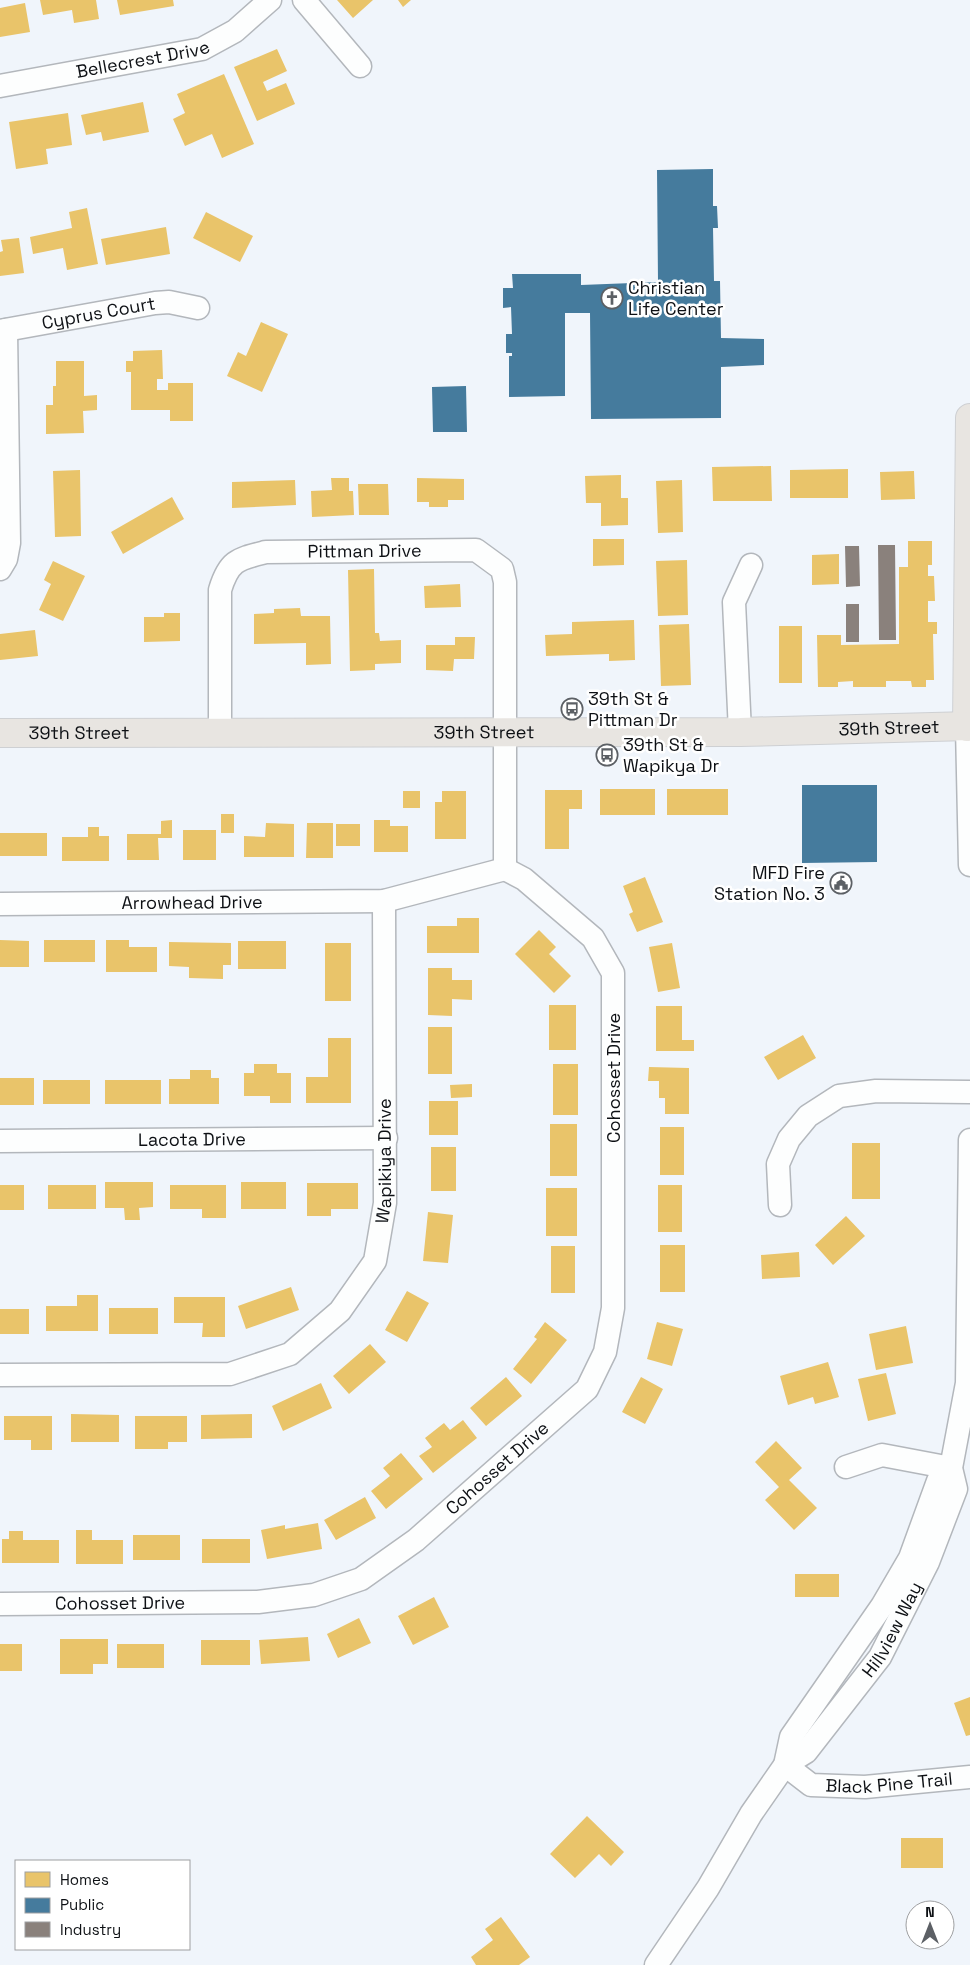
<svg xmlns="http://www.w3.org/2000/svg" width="970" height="1965" font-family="'Space Grotesk',sans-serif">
<rect width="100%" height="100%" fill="#f0f5fb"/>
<!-- homes -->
<path fill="#e9c46a" d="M40,0H96L99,19L74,23L72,10L43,15Z
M117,0H173L174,6L120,15Z
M337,0H373L353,18Z
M398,0H411L403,7Z
M25,3L30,32L0,37V8Z
M277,49L287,71L263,82L267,91L286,83L295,104L257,121L234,67Z
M224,74L254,144L222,158L212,134L185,146L173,119L185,113L177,94Z
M143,102L149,132L103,141L101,132L86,135L81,115Z
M68,113L72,145L46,149L48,164L16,169L9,122Z
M87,208L98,264L67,270L63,248L33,254L30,237L72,228L69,212Z
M206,212L253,236L240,262L193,238Z
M166,227L170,254L106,265L101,239Z
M19,238L24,273L0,276V252L3,251L1,240Z
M261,322L288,334L262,392L227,376L238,352L246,356Z
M162,350L163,379H157V390H168V383H193V421H170V410H131V372H126V361H133V351Z
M56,361H84V396L97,395V410L83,411L84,433L46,434V405H53V386H56Z
M771,466L772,501H713L712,467Z
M848,469V498H790V470Z
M80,470L81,536L55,537L53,471Z
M914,471L915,499L881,500L880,472Z
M621,475V498H628V525L601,526V503H586L585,476Z
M331,478H349V491H353L354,515L312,517L311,491L332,490Z
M417,478L464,479V500H448V507H429V502H417Z
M295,480L296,505L232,508V482Z
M682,480L683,532L658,533L656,481Z
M358,484H388L389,515H359Z
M172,497L184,519L123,554L111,532Z
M593,539H624V565L593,566Z
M908,541H932V565H928V576H934L935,601H928V622H937V634H933L934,680H926V687H912L911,681H886V687H853V681L838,682V687H818L817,635H841V645L899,644V567H908Z
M839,554V584L812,585V555Z
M687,560L688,615L658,616L656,561Z
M53,561L85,576L63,621L39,610L51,584L44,580Z
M374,569L375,633H379L380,641L401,640V663L375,664V670L350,671L348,570Z
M460,584L461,607L425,608L424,586Z
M300,608L301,616H330L331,664L306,665V643L254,644V614L274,613V609Z
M164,613H180V641L144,642V617H164Z
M634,620L635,660L609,661V654L546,656L545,635L572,634V622Z
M689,624L691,685L661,686L659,625Z
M779,626H802V683H779Z
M35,630L38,656L0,660V634Z
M455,637H475L474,659H454L453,671L426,670V645H455Z
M600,789H655V815H600Z
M667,789H728V815H667Z
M545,790H582V809H569V849H545Z
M403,791H420V808H403Z
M442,791H466V839H435V802H442Z
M221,814H234V833H221Z
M172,820V838H158L159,860H127V834H161V821Z
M374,820H390V826H408V852H374Z
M266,823L294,824V857H244V836L265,837Z
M307,823H333V858H306Z
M336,824H360V846H336Z
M88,827H99V836H109V861H62V837H88Z
M183,830H216V860H183Z
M0,833H47V856H0Z
M645,877L663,922L637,932L629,914L633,912L623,886Z
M457,918H479V953H427V926H457Z
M539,930L556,947L549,954L571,976L554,993L515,954Z
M0,940L29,941V967H0Z
M44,940H95V962H44Z
M106,940H129V947H157V972H106Z
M238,941H286V969H238Z
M169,942L231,943V965H223V979L189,978V967L169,966Z
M325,943H351V1001H325Z
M672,943L680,988L658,992L649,947Z
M428,968H452V980H472V1000L452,999V1016L428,1015Z
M549,1005H576V1050H549Z
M656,1006H682V1040H694V1051H656Z
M428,1027H452V1074H428Z
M803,1035L816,1058L778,1080L764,1057Z
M328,1038H351V1103H306V1077H328Z
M254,1064H277V1073H291V1103H270V1096H244V1073H254Z
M553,1064H578V1115H553Z
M649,1067L689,1068V1114H665V1098H659V1081H648Z
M190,1070H211V1078H219V1104H169V1079H190Z
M0,1078H34V1105H0Z
M43,1080H90V1104H43Z
M105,1080H161V1104H105Z
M472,1084V1097L451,1098L450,1085Z
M429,1101H458V1135H429Z
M550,1124H577V1176H550Z
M660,1127H684V1175H660Z
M852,1143H880V1199H852Z
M431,1147H456V1191H431Z
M105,1182H153V1207L139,1208L140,1220H125L124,1208H105Z
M241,1182H286V1209H241Z
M307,1183H358V1209H331V1216H307Z
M0,1185H24V1210H0Z
M48,1185H96V1209H48Z
M170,1185H226V1218H202V1209H170Z
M658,1185H682V1232H658Z
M546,1188H577V1236H546Z
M428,1212L453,1215L448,1263L423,1261Z
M846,1216L865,1236L833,1265L815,1245Z
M660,1245H685V1292H660Z
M551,1246H575V1293H551Z
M799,1252L800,1277L762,1279L761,1255Z
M291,1287L299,1310L246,1329L238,1306Z
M407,1291L429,1303L407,1342L385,1330Z
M77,1295H98V1331H46V1306H77Z
M174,1297H225V1337H202L203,1323H174Z
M109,1308H158V1334H109Z
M0,1309H29V1334H0Z
M545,1322L567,1340L531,1384L513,1369L537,1339L534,1337Z
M657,1322L683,1329L672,1366L647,1359Z
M906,1326L913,1363L876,1370L869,1334Z
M370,1344L386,1362L349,1394L333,1376Z
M828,1362L839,1397L815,1404L813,1397L788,1405L780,1376Z
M886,1373L896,1414L868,1421L858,1379Z
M506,1377L522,1396L486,1426L470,1408Z
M641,1377L663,1389L645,1424L622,1412Z
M321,1383L332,1408L283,1431L272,1406Z
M71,1414L119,1415V1442H71Z
M252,1414V1438L201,1439V1415Z
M4,1416H52V1450H31V1440H4Z
M135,1416H187V1442H168V1449H135Z
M463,1420L477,1438L433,1473L419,1456L432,1447L425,1438L444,1423L450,1430Z
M776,1441L802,1468L789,1480L817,1508L794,1530L765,1500L779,1487L755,1462Z
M401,1453L423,1479L386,1509L371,1491L390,1476L383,1468Z
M365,1497L376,1518L336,1540L324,1520Z
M318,1523L322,1549L267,1559L261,1530L285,1525V1529Z
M76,1530H92V1540H123V1564H76Z
M9,1531H23V1540H59V1563H2V1539H9Z
M133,1535H180V1560H133Z
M202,1539H250V1563H202Z
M795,1574H839V1597H795Z
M434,1597L449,1627L413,1645L398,1616Z
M359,1618L371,1643L338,1658L327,1634Z
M308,1637L310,1661L261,1664L259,1640Z
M60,1639H108V1664H93V1674H60Z
M201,1640H250V1665H201Z
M0,1644H22V1671H0Z
M117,1644H164V1668H117Z
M970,1697V1735L966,1736L954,1703Z
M587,1816L624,1852L611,1866L599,1854L575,1878L550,1854Z
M901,1838H943V1868H901Z
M501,1917L530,1957L519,1965H476L471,1957L493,1940L485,1929Z"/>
<!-- public -->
<path fill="#457b9d" d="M713,169V206H717L718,228H713L714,281H720L721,338L764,339V365L721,367V418L591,419L590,313H565V396L509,397V356H512V353H506V334H512L511,307L503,308V288H513L512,274H581V285L658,282L657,170Z
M466,386L467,432H433L432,387Z
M802,785H877V862L802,863Z"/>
<!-- industry -->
<path fill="#8a817c" d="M878,545H895L896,640H879Z
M845,546H859L860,586L846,587Z
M846,604H859V642H846Z"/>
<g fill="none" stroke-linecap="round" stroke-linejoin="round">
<!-- minor casing -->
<g stroke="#b3b7bc" stroke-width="25">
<g id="minor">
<path d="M304,0L360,66"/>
<path id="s1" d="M0,86L202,49L235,31L270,0"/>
<path id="s2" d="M0,331L155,303L169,302L198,308"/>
<path d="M0,569L6,559L9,543L6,330"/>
<path d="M967,727L970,865"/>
<path id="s3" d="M220,732V590C229,560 238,559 266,552L476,550L502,569L505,582V869"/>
<path d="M740,732L734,602L751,565"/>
<path id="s4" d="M0,904L384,901L505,869"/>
<path id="s5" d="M0,1141L386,1138"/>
<path d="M780,1205L778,1164L789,1139L808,1116L839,1096L876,1091L970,1092"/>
<path id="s6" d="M0,1375L230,1374L290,1354L340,1311L375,1261L385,1203L384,901"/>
<path d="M846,1467L882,1455L951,1468"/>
<path id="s7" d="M0,1604L258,1602L314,1595L361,1579L416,1540L587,1389L605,1352L613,1308V973L593,938L524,879L505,869"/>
<path id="s8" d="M785,1765L806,1752L880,1657L928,1562L956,1489L951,1468L967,1383L970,1140"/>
<path id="s9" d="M785,1765L811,1785L865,1787L970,1777"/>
<path d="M656,1965L708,1888L751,1814L785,1765L791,1737L882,1606L910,1558L938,1481L951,1468"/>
</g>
</g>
<!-- major casing -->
<g stroke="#ced0d3" stroke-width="30">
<g id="major">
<path d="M967,727L970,418"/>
<path id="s10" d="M0,733L740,732L970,726"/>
</g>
</g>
<!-- minor -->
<use href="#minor" stroke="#fdfefe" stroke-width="22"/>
<!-- major -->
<use href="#major" stroke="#e8e5e1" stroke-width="28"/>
</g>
<!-- icons -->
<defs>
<g id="church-ring" transform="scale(1.125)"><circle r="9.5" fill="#fff" stroke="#5c6065" stroke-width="1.5"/><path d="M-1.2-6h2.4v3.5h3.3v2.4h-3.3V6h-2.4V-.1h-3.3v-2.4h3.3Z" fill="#5c6065"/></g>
<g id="bus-ring" transform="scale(1.125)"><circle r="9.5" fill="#fff" stroke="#5c6065" stroke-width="1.5"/><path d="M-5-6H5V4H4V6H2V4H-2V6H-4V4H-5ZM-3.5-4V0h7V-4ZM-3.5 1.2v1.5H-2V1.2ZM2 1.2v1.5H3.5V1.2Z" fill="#5c6065"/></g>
<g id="civic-ring" transform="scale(1.125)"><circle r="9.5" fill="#fff" stroke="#5c6065" stroke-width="1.5"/><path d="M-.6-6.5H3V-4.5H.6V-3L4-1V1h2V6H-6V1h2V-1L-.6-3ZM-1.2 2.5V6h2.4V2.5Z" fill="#5c6065"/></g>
</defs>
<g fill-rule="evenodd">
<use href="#church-ring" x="612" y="298"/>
<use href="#bus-ring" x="572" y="709"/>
<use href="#bus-ring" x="607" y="755"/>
<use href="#civic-ring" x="841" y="883"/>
</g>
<g text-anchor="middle" stroke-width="5" stroke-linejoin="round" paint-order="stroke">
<!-- street labels -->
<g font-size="18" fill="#0d1014" stroke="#fff">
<text dy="6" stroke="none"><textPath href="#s1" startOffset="145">Bellecrest Drive</textPath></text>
<text dy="6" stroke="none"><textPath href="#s2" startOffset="100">Cyprus Court</textPath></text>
<text dy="6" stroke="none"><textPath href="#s3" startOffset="305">Pittman Drive</textPath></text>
<text dy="6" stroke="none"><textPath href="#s10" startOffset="889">39th Street</textPath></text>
<text dy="6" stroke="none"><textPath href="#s10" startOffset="484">39th Street</textPath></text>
<text dy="6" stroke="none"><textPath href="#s10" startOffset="79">39th Street</textPath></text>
<text dy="6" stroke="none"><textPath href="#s4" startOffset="192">Arrowhead Drive</textPath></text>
<text transform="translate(614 1078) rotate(-90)" y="6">Cohosset Drive</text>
<text dy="6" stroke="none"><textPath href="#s5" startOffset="192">Lacota Drive</textPath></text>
<text dy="6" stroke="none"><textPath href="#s6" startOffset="521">Wapikiya Drive</textPath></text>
<text dy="6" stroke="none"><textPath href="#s7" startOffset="540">Cohosset Drive</textPath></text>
<text dy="6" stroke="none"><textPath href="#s7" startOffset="120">Cohosset Drive</textPath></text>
<text dy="6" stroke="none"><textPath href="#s8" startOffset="175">Hillview Way</textPath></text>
<text dy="6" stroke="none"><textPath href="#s9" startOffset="111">Black Pine Trail</textPath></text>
</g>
<!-- poi labels -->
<g font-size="18" fill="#0d1014" stroke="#fff" text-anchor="start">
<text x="628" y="294">Christian<tspan x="628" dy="21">Life Center</tspan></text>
<text x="588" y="705">39th St &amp;<tspan x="588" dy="21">Pittman Dr</tspan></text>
<text x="623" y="751">39th St &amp;<tspan x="623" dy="21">Wapikya Dr</tspan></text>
<text x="825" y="879" text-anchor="end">MFD Fire<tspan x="825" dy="21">Station No. 3</tspan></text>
</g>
</g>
<!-- legend -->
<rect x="15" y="1860" width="175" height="90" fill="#ffffff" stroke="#9e9fa1"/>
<rect x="25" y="1872" width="25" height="15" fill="#e9c46a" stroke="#9e9fa1"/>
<text x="60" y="1885" font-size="15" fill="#0d1014">Homes</text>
<rect x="25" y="1898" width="25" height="15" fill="#457b9d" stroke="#9e9fa1"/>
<text x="60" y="1910" font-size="15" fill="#0d1014">Public</text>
<rect x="25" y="1922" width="25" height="15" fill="#8a817c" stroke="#9e9fa1"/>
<text x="60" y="1935" font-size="15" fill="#0d1014">Industry</text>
<!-- north arrow -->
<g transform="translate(930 1925)"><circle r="24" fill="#ffffff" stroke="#9e9fa1"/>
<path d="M0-4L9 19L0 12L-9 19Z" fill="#5c6065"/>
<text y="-8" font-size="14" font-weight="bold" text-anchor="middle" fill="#0d1014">N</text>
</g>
</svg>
